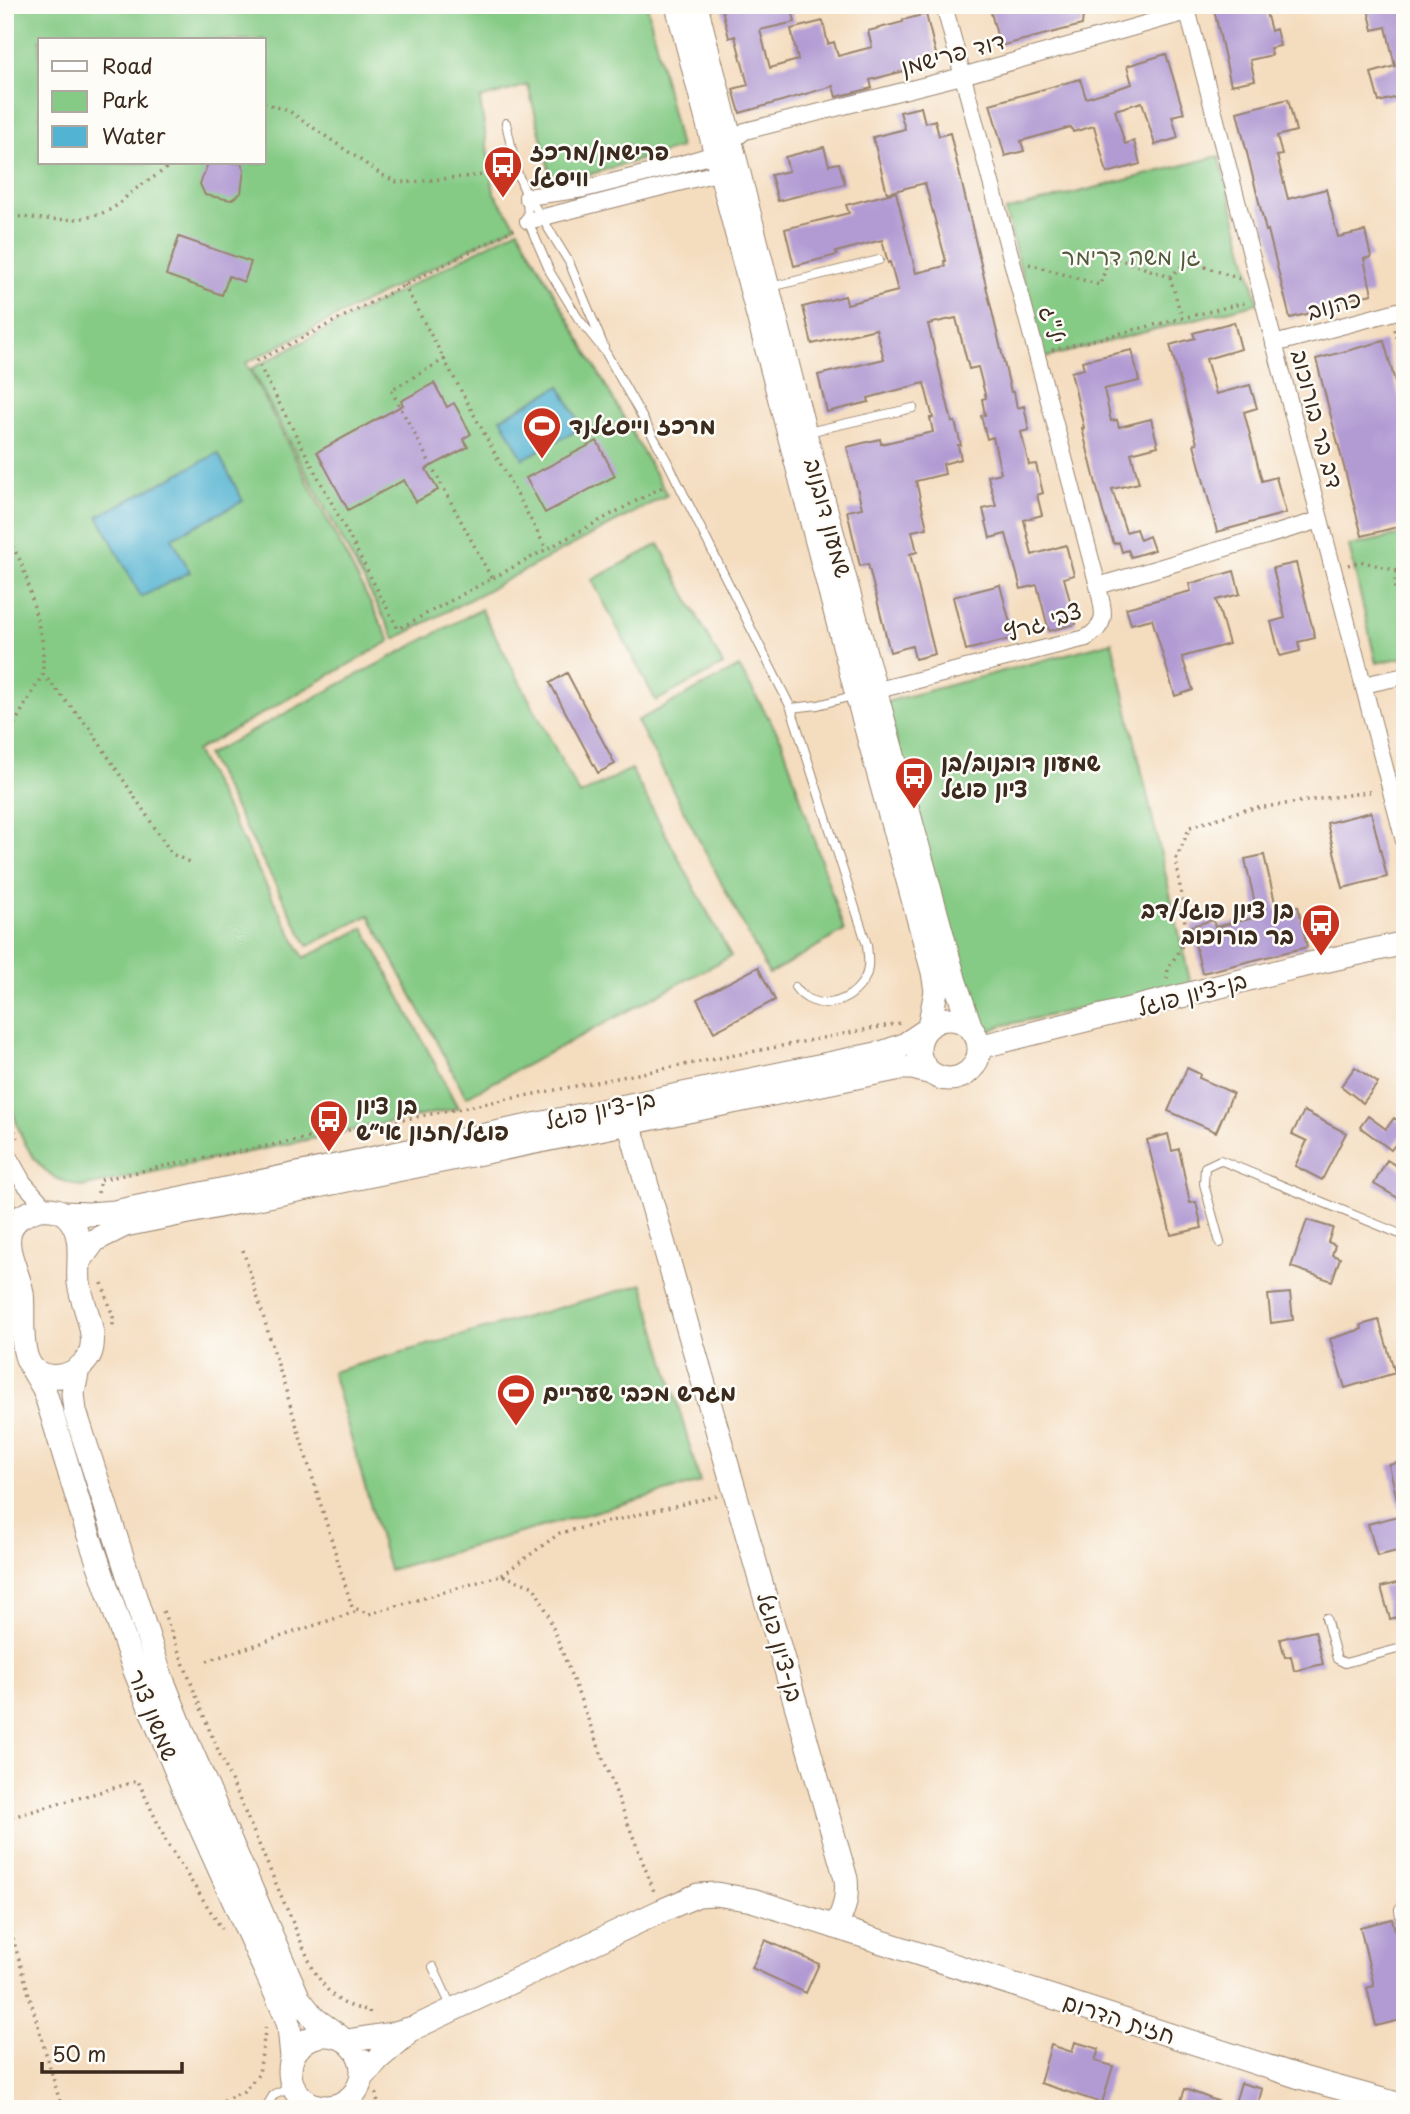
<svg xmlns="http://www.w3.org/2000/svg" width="1410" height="2114" font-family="'Playpen Sans','Playpen Sans Hebrew',sans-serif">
<rect width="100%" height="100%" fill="#fdfcf7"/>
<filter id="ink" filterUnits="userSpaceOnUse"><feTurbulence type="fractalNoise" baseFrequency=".0143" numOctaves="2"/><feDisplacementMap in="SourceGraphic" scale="14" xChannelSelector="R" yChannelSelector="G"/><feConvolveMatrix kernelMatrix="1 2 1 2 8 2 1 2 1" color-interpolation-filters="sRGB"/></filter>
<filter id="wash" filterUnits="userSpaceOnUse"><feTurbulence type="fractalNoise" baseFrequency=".00686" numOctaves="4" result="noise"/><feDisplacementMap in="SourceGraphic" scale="28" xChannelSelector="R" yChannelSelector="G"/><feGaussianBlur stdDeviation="1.57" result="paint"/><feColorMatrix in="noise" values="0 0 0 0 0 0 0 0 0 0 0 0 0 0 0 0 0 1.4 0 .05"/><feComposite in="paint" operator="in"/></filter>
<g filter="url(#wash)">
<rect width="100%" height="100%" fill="#f4dcbe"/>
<!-- green -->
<path fill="#85ca85" stroke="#607a52" stroke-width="2" fill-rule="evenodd" d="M5,5H647L680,148L553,185L528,85L480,99L494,193L516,225L246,363L390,641L196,751L304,958L364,928L458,1108L82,1187C73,1184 63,1182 56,1178C23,1158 14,1117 5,1083ZM40,40H264V163H40Z
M1219,156L1258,303L1044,358L1005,211Z
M518,229L667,495L395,639L251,369Z
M1405,534V657L1376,663L1349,546Z
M659,544L723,665L656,701L592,580Z
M481,609L580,795L631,769L731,956L466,1097L369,915L308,946L207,755Z
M1112,642L1191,985L1000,1026L984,1034L970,1021L886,702Z
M739,667L782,741L844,931L769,974L637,721Z
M643,1284L700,1482L389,1570L332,1372Z"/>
<!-- water -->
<path fill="#53b3d2" stroke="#476e78" stroke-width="2" d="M560,386L582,428L523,459L501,418Z
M218,453L243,501L172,538L190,572L141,597L98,516Z"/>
<g id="blocks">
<!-- building -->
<path fill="#b29bd3" d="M721,5H791L795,22L760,30L770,68L798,60L791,29L823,21L828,44L834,42L838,56L872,47L868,31L903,22V20L926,14L938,62L870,80L872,88L836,97L833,86L740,113L733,89L748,85L735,36L729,38Z
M1004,5H1084L1082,25L1000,46L990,9Z
M1213,5H1264L1271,31L1276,29L1280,46L1270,48L1272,55L1250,60L1255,80L1231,85Z
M1367,5H1405V95L1379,102L1371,73L1395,66L1386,27L1373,30Z
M1166,54L1184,113L1172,116L1178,138L1155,145L1142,102L1115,110L1125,144L1134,141L1140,164L1107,173L1094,126L1073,132L1071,127L1021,141L1024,151L1005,156L990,104L1080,79L1086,98L1132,84L1127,66Z
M1288,99L1296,131L1277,136L1282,155L1277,156L1288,199L1326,189L1338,237L1365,231L1371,257L1364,259L1372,294L1322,305L1323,310L1290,318L1268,230L1266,231L1237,112Z
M921,107L925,123L935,120L939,136L950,133L1011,392H1014L1017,408L1024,406L1029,430L1021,432L1029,465L1036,464L1043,493L1037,495L1042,515L1024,520L1032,555L1066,545L1074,575L1064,578L1076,624L1049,631L1037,585L1021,589L1006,534L990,538L983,509L996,506L988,476L1001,473L993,437L987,439L981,416L985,415L982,399L986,398L978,367L969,369L956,318L928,324L952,422H955L961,445H958L961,459L943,464L945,474L916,481L927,528L912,531L917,552L910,554L935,654L915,659L912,646L890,652L868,564L860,566L847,511L862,508L847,447L880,439L881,444L933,432L930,418H933L924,383L868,398L869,402L827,412L818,375L884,359L876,329L812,344L803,307L845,296L847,304L898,291L890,262L888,263L882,240L836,252L837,255L794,266L785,229L849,213L846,205L896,192L916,273L945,266L944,261H946L925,183L887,193L873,137L905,129L900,112Z
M824,147L829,165L839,163L845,184L778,201L771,175L789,171L785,157Z
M208,163H241L244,169L241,193L231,200L205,195L200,184Z
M179,237L251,262L244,282L229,276L222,295L166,275Z
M1234,322L1241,349L1206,359L1216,394L1250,385L1257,408L1244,412L1262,481L1276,477L1286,513L1217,532L1194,444L1197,443L1170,345L1195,338L1193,333Z
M1384,341L1405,419V525L1362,536L1316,359Z
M1132,350L1139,381L1104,389L1111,421L1117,420L1119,427L1151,419L1158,446L1131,453L1139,483L1112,489L1126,532L1136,529L1140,540L1149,536L1154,550L1131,557L1128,550L1122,552L1119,542L1114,544L1103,512L1082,428H1084L1071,372L1084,369L1082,361Z
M434,383L447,407L454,403L471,434L463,439L468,447L426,469L438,490L416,502L404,480L348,510L317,452L403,405L401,401Z
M597,441L615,476L545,513L526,478Z
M1296,563L1315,638L1298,642L1300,651L1280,656L1271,622L1285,618L1273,568Z
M1234,571L1240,594L1216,600L1229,644L1182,657L1193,690L1175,696L1152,619L1131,624L1126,608L1191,591L1189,584Z
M1000,585L1014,638L966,650L953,597Z
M567,673L615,764L598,773L550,683Z
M1371,812L1387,877L1343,888L1327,823Z
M1264,855L1277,911L1298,906L1307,947L1202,973L1191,926L1213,920L1215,927L1258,917L1245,859Z
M758,967L775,1000L714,1032L697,999Z
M1355,1067L1378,1083L1363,1103L1341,1086Z
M1187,1068L1200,1074L1199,1078L1233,1093L1216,1132L1168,1111Z
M1304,1111L1346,1133L1322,1180L1295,1166L1307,1141L1292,1134Z
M1368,1116L1386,1129L1394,1118L1405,1125V1131L1391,1150L1360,1127Z
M1168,1134L1172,1151L1179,1149L1190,1203L1196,1202L1202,1228L1171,1235L1147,1140Z
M1387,1160L1405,1171V1202L1374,1184Z
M1307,1220L1333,1228L1328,1242L1335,1245L1332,1255L1340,1258L1332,1281L1291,1267Z
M1290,1293L1293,1320L1271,1323L1268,1295Z
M1379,1320L1395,1373L1345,1388L1330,1339L1362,1329L1361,1325Z
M1405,1461V1507L1399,1508L1389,1465Z
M1405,1514V1549L1377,1556L1368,1524Z
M1405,1581V1615L1390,1619L1381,1587Z
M1315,1631L1323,1664L1294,1671L1291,1656L1285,1657L1280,1639Z
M1392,1919L1405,1967V2019L1376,2026L1367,1988L1374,1986L1360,1927Z
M765,1940L819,1964L806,1993L752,1968Z
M1075,2042L1099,2049L1095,2061L1113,2066L1102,2103L1040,2083L1051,2045L1072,2052Z
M1241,2083L1262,2089L1257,2109H1233Z
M1185,2089L1233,2107V2109H1178Z"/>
</g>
</g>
<g filter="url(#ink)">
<use href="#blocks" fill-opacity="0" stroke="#98836e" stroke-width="2"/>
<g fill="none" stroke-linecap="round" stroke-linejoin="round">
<!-- lane casing -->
<g stroke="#98836e" stroke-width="10">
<path id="lane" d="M506,123L517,172L524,189L569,262L604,347
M527,197L528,221L550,272L578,318L606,353L667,461L791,708L867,945C868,956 870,968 865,978C850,1006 813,1013 795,987
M771,287L879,260
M808,432L913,408
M791,708L818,705L856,695
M1220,1243L1204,1184L1205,1167L1220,1160L1405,1236
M1326,1618L1337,1659L1345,1663L1405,1647
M433,1967L452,2008
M265,2109L274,2094L293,2086"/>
</g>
<!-- street casing -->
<g stroke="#98836e" stroke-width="18">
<path id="street" d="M944,5L1098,586
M1186,5L1405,845
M527,197L584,189L668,168L715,154L745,131L962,76L1187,12
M528,221L721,172L726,164
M1274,344L1405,309
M1363,685L1405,676
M866,693L1086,638C1110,623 1103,611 1098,586L1320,520
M5,1150L23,1182L46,1208
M5,1196L10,1232
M1405,1908L1403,1910L1405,1921"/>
</g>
<!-- secondary casing -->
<g stroke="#98836e" stroke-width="25">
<path id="secondary" d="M677,5L857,695L933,972L936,991L929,1027
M696,5L805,433L955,982L971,1028
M919 1049a30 30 0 1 1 60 0a30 30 0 1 1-60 0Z
M979,1047L1292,968L1405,943
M629,1123L846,1879C848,1898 844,1911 835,1927
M39,1209C52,1208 63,1209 71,1221C84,1239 77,1263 79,1283C82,1308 105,1343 83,1364C77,1370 69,1375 60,1376C11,1382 26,1321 22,1293C19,1273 4,1251 10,1231C14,1218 27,1213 39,1209Z
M64,1213L89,1214L114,1212L881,1053L904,1045L925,1031
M79,1262L95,1240L125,1225L901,1068H912L931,1073
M30,1365L44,1389L88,1533L135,1671L186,1795L285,2014L289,2026L292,2058
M78,1369L73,1393L75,1411L160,1674L184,1734L299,1999L315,2019L339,2036
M290 2071a36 36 0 1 1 72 0a36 36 0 1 1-72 0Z
M347,2041L391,2034L416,2027L661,1911L698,1895L716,1894L752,1900L1303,2078L1405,2106
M362,2078L378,2059L411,2031"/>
</g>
<!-- path -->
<path stroke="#98836e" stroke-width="3.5" stroke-dasharray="2 5" stroke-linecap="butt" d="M264,103L289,111L382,175L397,182H410L505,173
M5,215C39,219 87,226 116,206C122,202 127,195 133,191C146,181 160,175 172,163
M514,229L257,361L398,629L666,485
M1029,264L1100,285L1110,256L1170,277L1188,261L1240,279
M1170,277L1182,318
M404,285L547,550
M1395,329L1405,366
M1052,350L1248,302
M445,359L391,390L492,579
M5,534L20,560L28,583L43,644V674L5,740
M1405,561C1392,577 1391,594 1405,610
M1348,565L1360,561L1398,571L1405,577
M43,674L90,729L172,854L191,863
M1167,979L1168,969L1187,937L1176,859L1190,827L1243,810L1375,791
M5,1104L17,1138
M98,1193L100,1180L179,1163L900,1023
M243,1250L352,1607L369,1614L502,1575L534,1587L547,1612L655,1894
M102,1283L113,1317V1330
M502,1575L560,1533L717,1496
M163,1611L209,1729L312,1967C327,1992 338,2007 369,2010L370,2016
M207,1661L358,1611
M5,1819L138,1781L168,1845L222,1929
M5,1911L62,2109
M376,2093L379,2109
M204,2109L244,2091L259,2074L266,2024"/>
<!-- lane -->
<use href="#lane" stroke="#fff" stroke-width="8"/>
<!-- street -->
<use href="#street" stroke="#fff" stroke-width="16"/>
<!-- secondary -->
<use href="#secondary" stroke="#fff" stroke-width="23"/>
</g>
</g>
<!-- icons -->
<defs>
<g id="bus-pin" transform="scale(2.0125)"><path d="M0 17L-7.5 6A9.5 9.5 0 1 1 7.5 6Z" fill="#c8321e" stroke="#fdfcf7"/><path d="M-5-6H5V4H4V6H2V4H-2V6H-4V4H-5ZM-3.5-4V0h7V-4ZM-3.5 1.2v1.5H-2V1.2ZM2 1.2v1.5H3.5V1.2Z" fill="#fff"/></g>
<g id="stadium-pin" transform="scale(2.0125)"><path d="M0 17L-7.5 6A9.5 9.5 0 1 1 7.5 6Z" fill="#c8321e" stroke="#fdfcf7"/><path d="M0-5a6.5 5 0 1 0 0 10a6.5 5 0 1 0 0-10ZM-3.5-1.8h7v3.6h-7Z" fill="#fff"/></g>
</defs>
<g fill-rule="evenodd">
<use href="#bus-pin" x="503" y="165"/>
<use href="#stadium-pin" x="542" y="426"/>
<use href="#bus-pin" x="914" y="776"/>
<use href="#bus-pin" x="1321" y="923"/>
<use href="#bus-pin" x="329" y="1119"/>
<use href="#stadium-pin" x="516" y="1393"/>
</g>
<g text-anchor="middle" stroke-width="5" stroke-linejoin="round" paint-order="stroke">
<!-- street labels -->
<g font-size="23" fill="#3b2a1e" stroke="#fdfcf7">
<text transform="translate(953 54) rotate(-15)" y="8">דוד פרישמן</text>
<text transform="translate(1334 305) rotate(-15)" y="8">כהנוב</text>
<text transform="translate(1052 325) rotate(75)" y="8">יל"ג</text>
<text transform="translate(1317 419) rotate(75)" y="8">דב בר בורוכוב</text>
<text transform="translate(828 518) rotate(75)" y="8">שמעון דובנוב</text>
<text transform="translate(1043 622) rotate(-18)" y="8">צבי גרץ</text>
<text transform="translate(1192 994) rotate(-15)" y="8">בן-ציון פוגל</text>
<text transform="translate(600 1110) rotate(-12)" y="8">בן-ציון פוגל</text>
<text transform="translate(780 1647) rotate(74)" y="8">בן-ציון פוגל</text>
<text transform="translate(153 1715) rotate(68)" y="8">שמשון צור</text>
<text transform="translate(1119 2019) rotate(18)" y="8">חזית הדרום</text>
</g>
<!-- poi labels -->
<g font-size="23" font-weight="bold" fill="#3b2a1e" stroke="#fdfcf7" text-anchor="start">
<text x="530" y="160">פרישמן/מרכז<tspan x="530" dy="26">וויסגל</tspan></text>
<text x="569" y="434">מרכז וייסגלנד</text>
<text x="941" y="771">שמעון דובנוב/בן<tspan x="941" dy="26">ציון פוגל</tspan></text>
<text x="1294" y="918" text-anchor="end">בן ציון פוגל/דב<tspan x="1294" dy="26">בר בורוכוב</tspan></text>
<text x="356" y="1114">בן ציון<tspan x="356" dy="26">פוגל/חזון אי״ש</tspan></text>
<text x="543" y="1401">מגרש מכבי שעריים</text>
</g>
<!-- park labels -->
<g font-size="23" fill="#515a3d" stroke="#fdfcf7">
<text x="1131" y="265">גן משה דרימר</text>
</g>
</g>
<!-- margin -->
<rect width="1410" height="2114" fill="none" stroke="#fdfcf7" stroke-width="28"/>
<!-- legend -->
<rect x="38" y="38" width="228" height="126" fill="#fdfcf7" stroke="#afa8a0" stroke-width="2"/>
<rect x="52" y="61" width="35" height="10" fill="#ffffff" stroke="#afa8a0" stroke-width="2"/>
<text x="102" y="74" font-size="21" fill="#3b2a1e">Road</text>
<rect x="52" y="91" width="35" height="21" fill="#85ca85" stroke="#afa8a0" stroke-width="2"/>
<text x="102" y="108" font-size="21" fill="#3b2a1e">Park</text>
<rect x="52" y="126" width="35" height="21" fill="#53b3d2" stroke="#afa8a0" stroke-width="2"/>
<text x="102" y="144" font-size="21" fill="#3b2a1e">Water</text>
<!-- scale -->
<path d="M42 2062v10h140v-10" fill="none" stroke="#3b2a1e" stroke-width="3.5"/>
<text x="52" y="2062" font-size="21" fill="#3b2a1e" stroke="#fdfcf7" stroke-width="5" paint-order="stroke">50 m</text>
</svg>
